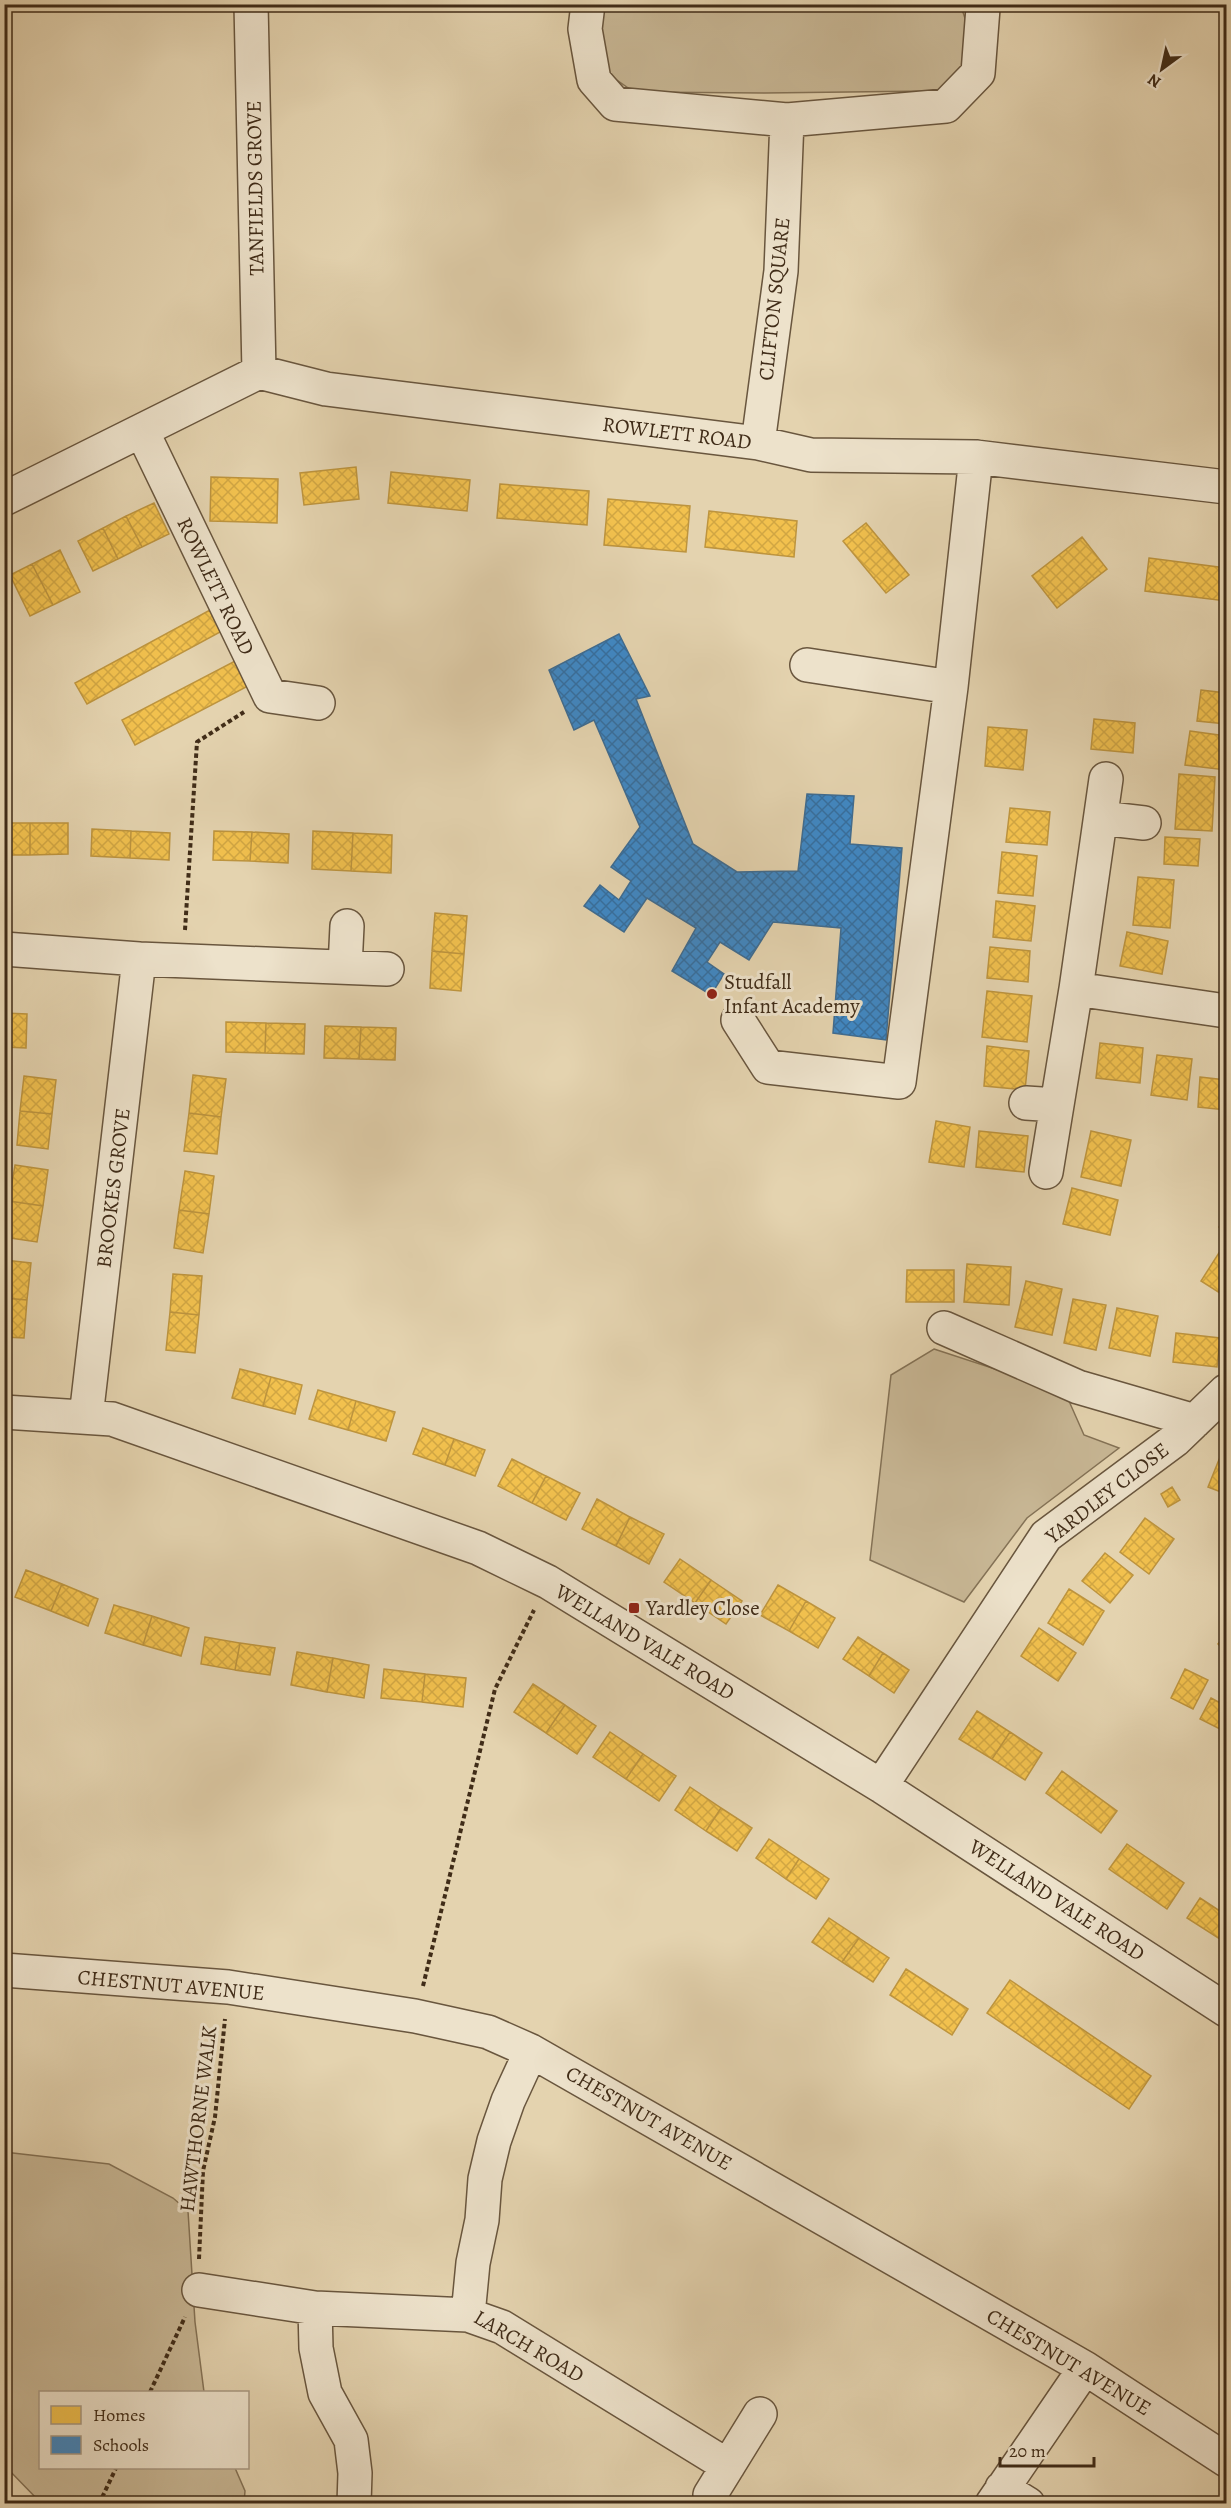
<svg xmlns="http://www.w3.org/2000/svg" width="1231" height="2508" font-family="Alegreya,serif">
<defs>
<pattern id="homes-cross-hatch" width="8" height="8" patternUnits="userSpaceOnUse" patternTransform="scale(1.5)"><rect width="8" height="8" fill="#f2c14e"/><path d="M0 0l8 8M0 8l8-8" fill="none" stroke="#d1a643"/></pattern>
<pattern id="schools-cross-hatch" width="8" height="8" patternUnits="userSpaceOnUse" patternTransform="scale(1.5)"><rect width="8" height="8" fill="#3f88c5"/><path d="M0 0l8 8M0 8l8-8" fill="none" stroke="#366f9f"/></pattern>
</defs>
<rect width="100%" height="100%" fill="#e4d3af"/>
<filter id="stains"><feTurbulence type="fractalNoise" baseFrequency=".00333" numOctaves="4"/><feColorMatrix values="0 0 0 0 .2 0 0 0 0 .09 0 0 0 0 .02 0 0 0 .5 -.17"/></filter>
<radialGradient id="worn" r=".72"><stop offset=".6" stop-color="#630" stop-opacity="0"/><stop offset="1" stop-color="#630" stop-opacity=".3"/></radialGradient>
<!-- green -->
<path fill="#c8b795" stroke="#847256" stroke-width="1.5" d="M603,4L959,5C974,26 969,75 944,88C941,90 934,90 930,91L765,93L634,92L611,76L597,50Z
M934,1349L1065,1392L1084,1435L1119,1448L1027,1518L964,1602L870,1560L891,1375Z
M4,2152L109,2164L173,2198L188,2211L195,2322L204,2392H40V2468H235L245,2491L244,2503H41L5,2466Z"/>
<!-- homes -->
<path fill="url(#homes-cross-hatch)" stroke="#bd943e" stroke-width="1.5" d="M356,467L359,499L304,505L300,473Z
M391,472L470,480L467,511L388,503Z
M211,477L278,479L277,523L210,521Z
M500,484L589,491L587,525L497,518Z
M608,499L690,506L686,552L604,545Z
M154,503L169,534L142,547L126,516Z
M709,511L797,521L794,557L705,547Z
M126,516L142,547L118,559L103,528Z
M866,523L909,575L886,593L843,541Z
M103,528L118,559L93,571L78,541Z
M1082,537L1107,569L1057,608L1032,576Z
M60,550L80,592L53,605L32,564Z
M1149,558L1226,568V601L1145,591Z
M32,564L53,605L30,616L10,575Z
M210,610L222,631L87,704L75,683Z
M237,660L250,685L135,745L122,720Z
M1201,690L1226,693V724L1197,721Z
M1094,719L1135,723L1133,753L1091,749Z
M988,727L1027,730L1023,770L985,766Z
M1190,731L1226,736V770L1185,765Z
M1179,774L1215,777L1212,831L1175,829Z
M1010,808L1050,812L1047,845L1006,842Z
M4,823H30V855H4Z
M30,823H68V854L30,855Z
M92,829L131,831L130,858L91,856Z
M131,831L170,833L169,860L130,858Z
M214,831L252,832L250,861L213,860Z
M313,831L353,833L351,871L312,869Z
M252,832L289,834L288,863L250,861Z
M353,833L392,835L391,873L351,871Z
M1165,837L1200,839L1198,866L1164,864Z
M1002,852L1037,856L1033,896L998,893Z
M1138,877L1174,880L1170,928L1133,925Z
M996,901L1035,906L1031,941L993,937Z
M435,913L467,916L464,954L432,951Z
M1127,932L1168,941L1162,974L1120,966Z
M990,947L1030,951L1028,982L987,978Z
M432,951L464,954L461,991L430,988Z
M987,991L1032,996L1027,1042L982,1037Z
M4,1013L27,1014L26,1048L4,1047Z
M226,1022L266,1023L265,1053L226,1052Z
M266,1023L305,1024L304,1054L265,1053Z
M325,1026L361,1027L359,1059L324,1058Z
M361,1027L396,1028L395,1060L359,1059Z
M1100,1043L1143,1048L1140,1083L1096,1078Z
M987,1046L1029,1051L1025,1090L984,1086Z
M1157,1055L1192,1059L1187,1100L1151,1095Z
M193,1075L226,1079L221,1117L189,1113Z
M24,1076L56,1080L52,1114L20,1111Z
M1200,1077L1226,1080V1110L1198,1107Z
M20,1111L52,1114L48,1149L17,1145Z
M189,1113L221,1117L217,1154L184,1151Z
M936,1121L970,1127L964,1167L929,1162Z
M979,1131L1028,1136L1024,1172L976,1167Z
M1091,1131L1131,1140L1121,1186L1081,1177Z
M15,1165L48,1170L43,1206L9,1201Z
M185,1171L214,1176L209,1214L179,1210Z
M1072,1188L1118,1200L1110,1235L1063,1224Z
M9,1201L43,1206L37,1242L4,1237Z
M179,1210L209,1214L203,1253L174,1248Z
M1226,1215V1232L1219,1227Z
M1224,1245L1226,1246V1297L1201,1281Z
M4,1260L31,1263L27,1300L4,1298Z
M967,1264L1011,1267L1009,1305L964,1302Z
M907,1270H954V1302H906Z
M173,1274L202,1276L199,1315L170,1312Z
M1026,1281L1062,1289L1052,1335L1015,1327Z
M4,1298L27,1300L24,1338L4,1337Z
M1073,1299L1106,1305L1096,1350L1064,1343Z
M1117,1308L1158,1316L1150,1356L1109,1348Z
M170,1312L199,1315L195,1353L166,1350Z
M1176,1333L1220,1338L1217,1367L1173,1362Z
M240,1369L271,1377L263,1406L232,1398Z
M271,1377L302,1385L295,1414L263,1406Z
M318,1390L356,1401L348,1430L309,1419Z
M356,1401L395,1412L386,1441L348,1430Z
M423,1428L454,1439L445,1465L413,1454Z
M454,1439L485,1450L475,1476L445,1465Z
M1222,1452L1226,1454V1494L1208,1487Z
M512,1459L546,1476L532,1503L498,1486Z
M546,1476L580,1493L566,1520L532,1503Z
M1172,1487L1180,1500L1168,1507L1161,1494Z
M597,1499L630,1517L616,1546L582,1529Z
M630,1517L664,1534L649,1564L616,1546Z
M1145,1518L1174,1539L1149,1574L1120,1552Z
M1105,1553L1133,1575L1110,1603L1082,1581Z
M680,1559L711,1580L695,1603L664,1582Z
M26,1570L62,1584L51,1611L15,1597Z
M711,1580L742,1601L726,1624L695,1603Z
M62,1584L98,1599L88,1626L51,1611Z
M778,1585L806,1601L789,1631L760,1615Z
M1069,1589L1104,1611L1083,1645L1048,1623Z
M806,1601L835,1618L818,1648L789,1631Z
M114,1605L152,1616L143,1645L105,1633Z
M152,1616L189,1628L181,1656L143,1645Z
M1039,1628L1076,1653L1058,1681L1021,1656Z
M1226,1634V1652L1218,1644Z
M205,1637L240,1643L235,1670L201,1664Z
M858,1637L883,1653L869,1676L843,1659Z
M240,1643L275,1648L270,1675L235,1670Z
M297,1652L333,1658L327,1692L291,1685Z
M883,1653L909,1670L894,1693L869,1676Z
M333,1658L369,1665L364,1698L327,1692Z
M384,1669L425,1674L422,1702L381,1698Z
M1185,1669L1208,1680L1193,1709L1171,1698Z
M425,1674L466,1678L463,1707L422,1702Z
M533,1684L565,1705L546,1733L514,1712Z
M1211,1698L1226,1706V1732L1200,1719Z
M565,1705L596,1726L577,1754L546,1733Z
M977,1711L1010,1732L992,1759L959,1739Z
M610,1732L643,1754L626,1779L593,1757Z
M1010,1732L1042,1753L1025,1780L992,1759Z
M643,1754L676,1776L659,1801L626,1779Z
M1062,1771L1117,1811L1101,1833L1046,1793Z
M690,1787L721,1808L706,1831L675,1810Z
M721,1808L752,1828L737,1851L706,1831Z
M769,1839L799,1859L786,1879L756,1858Z
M1127,1844L1184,1883L1167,1909L1109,1869Z
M799,1859L829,1879L816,1899L786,1879Z
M1200,1898L1226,1915V1943L1187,1918Z
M829,1918L859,1938L842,1962L812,1942Z
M859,1938L889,1958L873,1982L842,1962Z
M906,1969L968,2009L952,2035L890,1995Z
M1010,1980L1151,2076L1129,2109L987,2013Z"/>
<!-- schools -->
<path fill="url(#schools-cross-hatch)" stroke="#3f6c91" stroke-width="1.5" d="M619,634L650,696L636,699L693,844L737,872L798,871L807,794L854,796L850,844L902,848L886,1040L833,1033L841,928L773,922L749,960L720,942L707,962L724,974L711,995L672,971L696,928L647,898L624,932L584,906L600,885L619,900L631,881L611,867L640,827L594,720L574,730L549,670Z"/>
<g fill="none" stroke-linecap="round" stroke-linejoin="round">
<!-- minor casing -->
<g stroke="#69563e" stroke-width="36">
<path id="minor" d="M251,4L259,372
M588,4L585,29L594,80L615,104L787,120
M142,431L270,696L318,703
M758,443L781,271L787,120L946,106L978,73L983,8L981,4
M4,499L259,372L326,389L758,443L811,455L976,457L1226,487
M807,665L951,687L976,457
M1106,779L1076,989L1226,1011
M1101,818L1144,823
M4,949L139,959
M345,967L347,926
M738,1020L768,1067L899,1082L951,687
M1026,1103L1057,1105
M1046,1172L1076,989
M944,1328L1078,1387L1195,1421
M4,1412L112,1419L478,1548L548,1582L881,1786L1226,2010
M86,1417L139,959L387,969
M881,1786L1046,1536L1175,1440L1226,1391
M4,1970L228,1987L415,2016L488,2032L531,2051L1085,2368L1226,2460
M531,2051L508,2101L494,2141L485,2179L482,2220L473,2263L468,2315L502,2327L728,2466
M199,2290L315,2308
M1002,2488L1028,2504
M710,2495L760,2414
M354,2504L355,2473L351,2440L325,2393L316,2348L315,2308L468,2315
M992,2504L1085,2368"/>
</g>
<!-- path -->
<path stroke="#402c18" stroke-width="4" stroke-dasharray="4.5 3" stroke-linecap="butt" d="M185,930L197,742L244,712
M423,1986L495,1689L534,1610
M199,2259L203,2171L215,2117L225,2019
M150,2392L185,2317
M99,2504L116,2468"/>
<!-- minor -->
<use href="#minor" stroke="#ede2cb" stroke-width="33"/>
</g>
<!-- markers -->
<g fill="#8f2418" stroke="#ede2cb" stroke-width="2">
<circle cx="712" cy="994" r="6"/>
<rect x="628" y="1602" width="12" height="12" rx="3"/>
</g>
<g text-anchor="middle" stroke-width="6" stroke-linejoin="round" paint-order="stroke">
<!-- street labels -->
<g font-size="21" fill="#402c18" stroke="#ede2cb">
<text transform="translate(255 188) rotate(-91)" y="7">TANFIELDS GROVE</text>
<text transform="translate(774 299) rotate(-84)" y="7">CLIFTON SQUARE</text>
<text transform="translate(677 433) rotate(7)" y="7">ROWLETT ROAD</text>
<text transform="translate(216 586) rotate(64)" y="7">ROWLETT ROAD</text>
<text transform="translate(113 1188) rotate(-83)" y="7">BROOKES GROVE</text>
<text transform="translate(1107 1493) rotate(-38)" y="7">YARDLEY CLOSE</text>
<text transform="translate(645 1642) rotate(31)" y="7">WELLAND VALE ROAD</text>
<text transform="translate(1057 1900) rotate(33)" y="7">WELLAND VALE ROAD</text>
<text transform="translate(171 1985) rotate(5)" y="7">CHESTNUT AVENUE</text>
<text transform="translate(649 2118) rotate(30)" y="7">CHESTNUT AVENUE</text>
<text transform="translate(198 2119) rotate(-83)" y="7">HAWTHORNE WALK</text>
<text transform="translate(529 2346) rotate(30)" y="7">LARCH ROAD</text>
<text transform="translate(1069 2362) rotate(31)" y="7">CHESTNUT AVENUE</text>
</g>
<!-- poi labels -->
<g font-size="21" fill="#402c18" stroke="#ede2cb" text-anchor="start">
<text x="724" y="989">Studfall<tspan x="724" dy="24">Infant Academy</tspan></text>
<text x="646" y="1615">Yardley Close</text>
</g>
</g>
<!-- margin -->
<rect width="1231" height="2508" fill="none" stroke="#e4d3af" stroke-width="24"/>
<rect x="6" y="6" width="1219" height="2496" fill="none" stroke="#402c18" stroke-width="3"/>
<rect x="12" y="12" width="1207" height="2484" fill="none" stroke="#402c18" stroke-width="1.5"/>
<!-- legend -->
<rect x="39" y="2391" width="210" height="78" fill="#ede2cb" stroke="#a89983" stroke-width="1.5"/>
<rect x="51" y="2406" width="30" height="18" fill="#f2c14e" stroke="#a89983" stroke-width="1.5"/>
<text x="93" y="2421" font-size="18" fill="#402c18">Homes</text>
<rect x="51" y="2436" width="30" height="18" fill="#3f88c5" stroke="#a89983" stroke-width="1.5"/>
<text x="93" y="2451" font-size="18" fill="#402c18">Schools</text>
<!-- north arrow -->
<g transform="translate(1162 69) rotate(213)" stroke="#ede2cb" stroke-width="4.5" paint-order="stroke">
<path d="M0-4.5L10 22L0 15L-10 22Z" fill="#402c18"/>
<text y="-9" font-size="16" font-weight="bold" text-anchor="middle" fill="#402c18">N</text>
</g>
<!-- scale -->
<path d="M1000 2457v9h94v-9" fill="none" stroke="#402c18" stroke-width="3"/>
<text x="1009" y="2457" font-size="18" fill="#402c18" stroke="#ede2cb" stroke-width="4.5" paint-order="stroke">20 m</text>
<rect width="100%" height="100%" filter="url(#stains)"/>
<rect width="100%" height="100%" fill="url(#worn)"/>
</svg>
